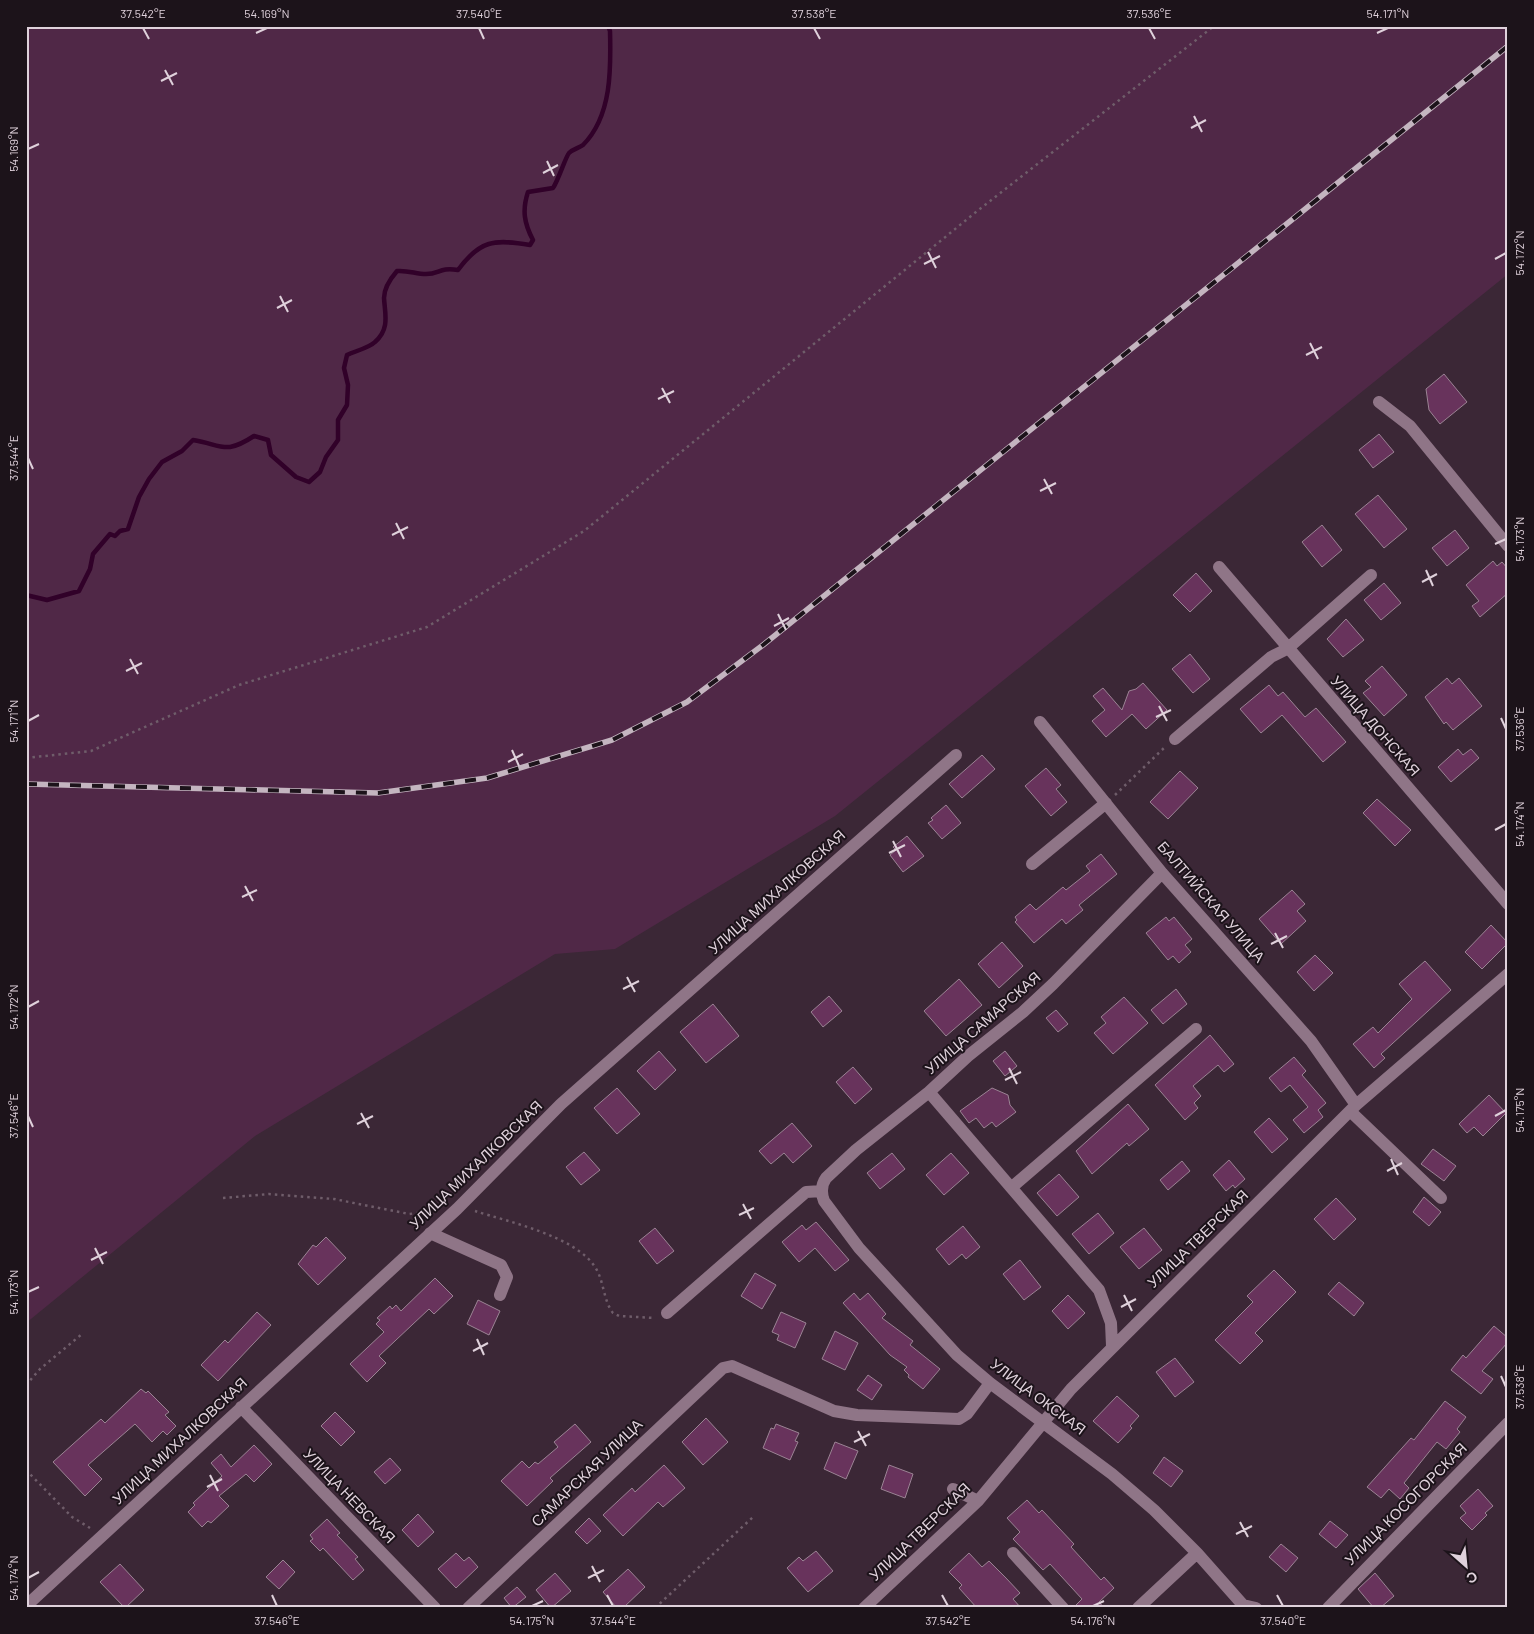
<svg xmlns="http://www.w3.org/2000/svg" width="1534" height="1634" font-family="Barlow,sans-serif">
<rect width="100%" height="100%" fill="#3b2736"/>
<!-- green -->
<path fill="#502847" d="M26,26H1508V274L835,816L615,949L555,954L255,1136L26,1323Z"/>
<g fill="none" stroke-linecap="round" stroke-linejoin="round">
<!-- stream -->
<path stroke="#310129" stroke-width="4.5" d="M26,595L47,600L79,591L90,569L93,554L110,534L115,536L120,531L128,529L139,497L149,479L162,462L182,451L193,440C223,445 225,455 254,436L268,440L271,455L296,477L309,482L320,472L326,457L338,440V420L347,405L348,385L344,368L347,355C355,351 369,348 375,342C390,329 385,314 384,298C384,287 391,278 397,271C408,270 416,274 426,274C440,274 439,267 458,270C480,240 494,239 530,245L533,240C524,223 522,210 528,192L553,188C558,181 566,156 569,153C573,149 579,148 583,145C612,116 611,68 610,31L608,26"/>
</g>
<!-- building -->
<path fill="#68335c" stroke="#9b8394" d="M1444,374L1467,402L1440,424L1429,410L1426,389Z
M1379,434L1394,452L1373,468L1359,450Z
M1378,495L1407,529L1384,548L1355,514Z
M1322,525L1342,550L1322,567L1302,542Z
M1455,530L1469,548L1447,566L1432,548Z
M1493,561L1497,566L1502,562L1508,569V593L1480,617L1472,606L1479,601L1466,585Z
M1196,573L1212,591L1190,612L1173,595Z
M1384,583L1401,603L1381,620L1364,600Z
M1346,619L1364,640L1343,657L1327,639Z
M1190,654L1210,679L1193,693L1172,669Z
M1382,666L1407,695L1384,716L1363,693L1371,687L1365,681Z
M1447,678L1452,684L1459,678L1482,706L1453,730L1446,722L1444,724L1425,697Z
M1143,683L1167,710L1146,729L1132,714L1106,737L1092,721L1105,710L1093,696L1103,688L1122,710L1129,691L1136,689Z
M1269,685L1278,696L1283,692L1305,717L1316,708L1346,742L1323,762L1282,715L1261,733L1240,709Z
M1458,749L1463,755L1471,749L1479,758L1451,782L1438,767Z
M982,755L995,769L962,798L949,784Z
M1046,768L1061,785L1056,789L1067,802L1051,816L1025,786Z
M1180,771L1198,788L1168,819L1150,802Z
M1377,799L1411,830L1395,846L1363,813Z
M946,805L961,823L942,839L928,823L933,820L931,818Z
M907,836L924,856L903,872L890,855L896,850L893,847Z
M1101,854L1117,874L1079,905L1083,910L1066,924L1062,919L1034,943L1015,922L1017,920L1015,917L1030,904L1036,910L1063,887L1066,890L1090,871L1086,866Z
M1292,890L1305,904L1297,911L1306,921L1281,944L1259,919Z
M1166,917L1169,921L1174,917L1192,939L1185,945L1191,952L1179,963L1173,956L1168,960L1146,933Z
M1491,925L1508,943L1482,969L1465,952Z
M1002,942L1023,966L999,988L978,964Z
M1315,955L1333,973L1314,991L1297,972Z
M1425,961L1451,990L1381,1054L1385,1058L1374,1068L1353,1044L1373,1027L1378,1033L1412,999L1399,984Z
M959,979L982,1005L946,1036L924,1011Z
M1176,989L1187,1004L1163,1024L1151,1010Z
M829,996L842,1011L823,1027L811,1012Z
M1124,997L1148,1023L1113,1054L1094,1033L1106,1023L1101,1017Z
M713,1004L739,1036L706,1063L680,1032Z
M1056,1010L1068,1024L1058,1032L1046,1018Z
M1210,1035L1234,1064L1224,1072L1218,1065L1193,1086L1201,1096L1194,1103L1198,1108L1185,1120L1155,1085Z
M659,1051L676,1070L655,1090L637,1071Z
M1005,1051L1017,1066L1005,1076L993,1061Z
M1294,1057L1306,1071L1302,1075L1326,1103L1318,1110L1323,1117L1304,1133L1293,1120L1308,1107L1290,1085L1281,1092L1269,1078Z
M853,1067L872,1089L855,1104L836,1082Z
M617,1088L640,1114L617,1134L594,1108Z
M992,1088L1008,1095L1010,1105L1016,1112L996,1127L992,1122L984,1128L976,1118L969,1123L960,1111Z
M1489,1095L1506,1113L1483,1136L1474,1127L1467,1133L1459,1124Z
M1128,1104L1149,1129L1129,1146L1127,1143L1092,1174L1076,1151Z
M1269,1118L1288,1139L1272,1153L1254,1132Z
M792,1123L812,1146L793,1163L784,1153L771,1164L759,1151Z
M1433,1149L1456,1166L1444,1181L1421,1164Z
M584,1152L600,1170L581,1185L566,1167Z
M892,1153L905,1169L880,1189L867,1173Z
M951,1153L969,1173L944,1195L926,1175Z
M1229,1160L1245,1179L1235,1188L1233,1185L1226,1191L1213,1175Z
M1182,1161L1190,1171L1168,1190L1160,1180Z
M1059,1174L1079,1197L1057,1216L1037,1193Z
M1424,1197L1441,1212L1429,1226L1413,1212Z
M1336,1198L1356,1219L1334,1240L1314,1219Z
M1098,1213L1114,1233L1089,1254L1072,1234Z
M816,1222L849,1260L835,1271L815,1248L799,1262L782,1242L802,1225L806,1230Z
M963,1226L980,1247L966,1259L962,1254L949,1265L936,1249Z
M655,1228L674,1251L657,1264L639,1241Z
M1144,1228L1162,1250L1139,1269L1120,1247Z
M326,1237L346,1258L318,1285L298,1264L313,1245L316,1247Z
M1020,1260L1041,1287L1024,1300L1003,1274Z
M1274,1270L1296,1292L1255,1333L1263,1341L1240,1364L1215,1340L1253,1302L1247,1296Z
M755,1273L776,1285L762,1309L741,1296Z
M435,1278L453,1296L434,1314L429,1309L379,1356L386,1363L367,1382L350,1364L384,1332L376,1324L380,1320L377,1318L390,1306L392,1309L396,1305L401,1311Z
M1339,1282L1364,1303L1354,1316L1328,1294Z
M854,1293L860,1300L868,1293L886,1314L882,1318L913,1341L910,1345L940,1369L923,1389L908,1377L909,1375L904,1370L907,1367L890,1355L843,1303Z
M1068,1295L1085,1313L1068,1329L1052,1311Z
M478,1300L500,1311L489,1335L467,1324Z
M257,1312L271,1325L218,1381L201,1365L225,1340L228,1343Z
M781,1312L806,1323L795,1348L777,1340L779,1335L772,1332Z
M1494,1326L1508,1338V1342L1482,1371L1493,1379L1481,1394L1451,1370L1463,1355L1466,1358Z
M835,1331L858,1343L845,1370L822,1359Z
M1175,1358L1194,1382L1175,1397L1156,1372Z
M868,1375L882,1385L872,1400L857,1390Z
M141,1389L146,1393L148,1391L169,1412L165,1415L176,1426L167,1435L163,1431L152,1442L135,1424L88,1465L102,1479L85,1496L53,1462L101,1419L105,1423Z
M1117,1396L1139,1416L1130,1426L1132,1428L1118,1443L1093,1421Z
M1445,1401L1466,1417L1457,1429L1460,1432L1446,1449L1437,1442L1404,1483L1409,1488L1400,1499L1389,1489L1381,1498L1367,1487L1411,1438L1414,1440Z
M335,1412L355,1432L341,1446L321,1426Z
M706,1418L728,1442L703,1465L682,1442Z
M575,1424L591,1442L550,1478L553,1481L527,1506L501,1481L522,1461L529,1468L535,1462L538,1464L558,1447L554,1442Z
M776,1424L799,1433L795,1441L798,1442L790,1460L763,1448L771,1428L774,1429Z
M835,1442L858,1451L846,1479L824,1469Z
M254,1445L272,1464L254,1482L246,1474L219,1496L229,1506L211,1523L208,1521L202,1527L188,1512L195,1505L193,1503L222,1476L211,1463L221,1454L231,1467Z
M1164,1457L1183,1471L1171,1487L1153,1473Z
M390,1458L401,1470L385,1484L374,1472Z
M664,1465L685,1488L663,1507L658,1502L623,1536L603,1515L632,1488L635,1492Z
M889,1465L913,1474L905,1498L881,1489Z
M1478,1489L1493,1506L1485,1513L1487,1515L1472,1530L1460,1518L1466,1513L1460,1506Z
M1027,1500L1039,1513L1042,1510L1074,1544L1071,1547L1101,1580L1104,1577L1114,1588L1099,1602L1104,1608H1073L1082,1599L1050,1564L1043,1570L1013,1539L1020,1532L1007,1518Z
M418,1514L434,1532L418,1547L402,1530Z
M589,1518L601,1531L587,1544L575,1532Z
M327,1519L340,1533L337,1535L358,1557L355,1559L364,1570L353,1580L323,1548L320,1551L310,1541L313,1539L310,1535Z
M1330,1521L1348,1535L1336,1548L1319,1534Z
M1281,1544L1298,1558L1286,1572L1269,1557Z
M816,1551L833,1571L808,1592L787,1568L799,1557L803,1561Z
M456,1553L464,1561L469,1557L478,1567L456,1588L438,1569Z
M969,1553L982,1567L989,1561L1006,1578L1020,1593L1013,1599L1021,1608H977L959,1588L962,1585L949,1572Z
M283,1560L295,1572L279,1589L266,1577Z
M120,1564L144,1590L125,1608L100,1582Z
M628,1569L645,1587L623,1608H617L603,1592Z
M555,1573L571,1591L551,1608L536,1590Z
M1375,1573L1394,1596L1380,1608H1374L1358,1589Z
M517,1587L526,1597L512,1608L504,1598Z"/>
<g fill="none" stroke-linecap="round" stroke-linejoin="round">
<!-- path -->
<path stroke="#6f5d6a" stroke-width="2.5" stroke-dasharray="2.5 4" stroke-linecap="butt" d="M26,758L91,751L239,685L427,627L584,531L976,212L1214,26
M1115,795L1165,747
M223,1198L269,1194L334,1199L409,1214L434,1211
M475,1211C509,1222 575,1236 595,1267C604,1280 603,1300 613,1313L619,1316L654,1318
M26,1385L40,1369L82,1334
M26,1470L72,1517L90,1528
M655,1608L753,1517"/>
<!-- minor -->
<path stroke="#8f7587" stroke-width="12" d="M1379,402L1410,426L1508,546
M1219,567L1508,904
M1040,722L1162,873L1311,1041L1356,1105
M1175,739L1271,657L1287,649L1371,575
M1032,864L1106,803
M1162,873L1053,984L1023,1012L968,1056L929,1092L856,1150L826,1178C821,1185 821,1193 824,1201L859,1248L957,1355L990,1383L1112,1474L1154,1510L1197,1553L1243,1605L1256,1608
M929,1092L1099,1290L1111,1323L1112,1346
M1350,1111L1441,1198
M1012,1187L1196,1029
M430,1233L501,1265L507,1277L500,1295
M667,1313L806,1192L822,1191
M241,1407L435,1608
M953,1489L978,1501
M1013,1553L1063,1608
M26,1606L457,1209L561,1104L956,755
M468,1608L723,1368L732,1366L834,1411L857,1415L959,1419L967,1414L990,1383
M864,1608L978,1501L1071,1389L1356,1105L1508,974
M1138,1608L1197,1553
M1328,1608L1508,1423"/>
<!-- rail casing -->
<g stroke="#c4b5c0" stroke-width="5.5">
<path id="rail" d="M26,784L378,793L487,778L612,740L687,702L763,645L1508,46"/>
</g>
<!-- rail -->
<use href="#rail" stroke="#1c131a" stroke-width="4" stroke-dasharray="11" stroke-linecap="butt"/>
</g>
<!-- ticks -->
<path fill="none" stroke="#dfd1db" stroke-width="2" d="M143,28L149,39M479,28L484,39M814,28L820,39M1149,28L1155,39M256,33L267,28M1377,33L1388,28M165,70L173,85M161,81L177,73M1194,116L1202,132M1191,128L1206,120M28,149L39,144M547,161L554,176M543,173L558,165M928,252L936,268M1495,259L1506,253M924,264L940,256M280,296L288,312M277,308L292,300M1310,343L1318,359M1306,355L1322,347M662,388L670,403M658,399L674,391M28,458L33,469M1044,479L1052,494M1040,491L1056,483M396,523L404,539M392,535L408,527M1495,544L1506,539M1426,570L1433,586M1422,582L1437,574M778,614L786,630M774,626L789,618M130,659L138,674M126,671L142,663M1159,706L1167,721M1156,717L1171,710M1501,718L1506,729M28,721L39,715M512,750L519,766M508,762L523,754M1495,830L1506,824M893,841L901,857M889,853L905,845M245,886L253,901M242,897L257,890M1275,933L1283,948M1271,944L1287,936M627,977L635,992M623,989L639,981M28,1007L39,1001M1009,1068L1017,1084M1005,1080L1021,1072M361,1113L369,1128M28,1116L33,1127M1495,1116L1506,1110M357,1124L373,1116M1391,1159L1398,1175M1387,1171L1402,1163M743,1204L751,1219M739,1215L754,1208M95,1248L103,1264M91,1260L107,1252M28,1292L39,1287M1124,1295L1132,1311M1121,1307L1136,1299M477,1339L484,1355M473,1351L488,1343M1501,1376L1506,1387M858,1431L866,1446M854,1442L870,1434M210,1475L218,1491M207,1487L222,1479M1240,1522L1248,1537M1236,1534L1252,1526M592,1566L600,1582M28,1578L39,1572M588,1578L604,1570M272,1595L277,1606M607,1595L613,1606M942,1595L948,1606M1277,1595L1283,1606M532,1606L543,1601M1093,1606L1104,1601"/>
<g text-anchor="middle" stroke-width="4" stroke-linejoin="round" paint-order="stroke">
<!-- street labels -->
<g font-size="15" fill="#dfd1db" stroke="#1c131a">
<text transform="translate(1375 726) rotate(49)" y="5">УЛИЦА ДОНСКАЯ</text>
<text transform="translate(777 892) rotate(-42)" y="5">УЛИЦА МИХАЛКОВСКАЯ</text>
<text transform="translate(1211 902) rotate(49)" y="5">БАЛТИЙСКАЯ УЛИЦА</text>
<text transform="translate(983 1023) rotate(-41)" y="5">УЛИЦА САМАРСКАЯ</text>
<text transform="translate(476 1165) rotate(-44)" y="5">УЛИЦА МИХАЛКОВСКАЯ</text>
<text transform="translate(1198 1239) rotate(-44)" y="5">УЛИЦА ТВЕРСКАЯ</text>
<text transform="translate(1038 1397) rotate(37)" y="5">УЛИЦА ОКСКАЯ</text>
<text transform="translate(180 1441) rotate(-43)" y="5">УЛИЦА МИХАЛКОВСКАЯ</text>
<text transform="translate(587 1473) rotate(-44)" y="5">САМАРСКАЯ УЛИЦА</text>
<text transform="translate(349 1496) rotate(46)" y="5">УЛИЦА НЕВСКАЯ</text>
<text transform="translate(1406 1504) rotate(-45)" y="5">УЛИЦА КОСОГОРСКАЯ</text>
<text transform="translate(920 1532) rotate(-44)" y="5">УЛИЦА ТВЕРСКАЯ</text>
</g>
</g>
<!-- border -->
<rect width="1534" height="1634" fill="none" stroke="#1c131a" stroke-width="55"/>
<!-- north arrow -->
<g transform="translate(1466 1566) rotate(153)" stroke="#1c131a" stroke-width="4" paint-order="stroke">
<path d="M0-4L9 19L0 12L-9 19Z" fill="#dfd1db"/>
<text y="-8" font-size="14" font-weight="bold" text-anchor="middle" fill="#dfd1db">С</text>
</g>
<rect x="28" y="28" width="1478" height="1578" fill="none" stroke="#dfd1db" stroke-width="2"/>
<g font-size="12" text-anchor="middle" fill="#dfd1db">
<text x="143" y="18">37.542°E</text>
<text x="267" y="18">54.169°N</text>
<text x="479" y="18">37.540°E</text>
<text x="814" y="18">37.538°E</text>
<text x="1149" y="18">37.536°E</text>
<text x="1388" y="18">54.171°N</text>
<text transform="translate(14 149) rotate(-90)" y="4">54.169°N</text>
<text transform="translate(1520 253) rotate(-90)" y="4">54.172°N</text>
<text transform="translate(14 458) rotate(-90)" y="4">37.544°E</text>
<text transform="translate(1520 539) rotate(-90)" y="4">54.173°N</text>
<text transform="translate(14 721) rotate(-90)" y="4">54.171°N</text>
<text transform="translate(1520 729) rotate(-90)" y="4">37.536°E</text>
<text transform="translate(1520 824) rotate(-90)" y="4">54.174°N</text>
<text transform="translate(14 1007) rotate(-90)" y="4">54.172°N</text>
<text transform="translate(1520 1110) rotate(-90)" y="4">54.175°N</text>
<text transform="translate(14 1116) rotate(-90)" y="4">37.546°E</text>
<text transform="translate(14 1292) rotate(-90)" y="4">54.173°N</text>
<text transform="translate(1520 1387) rotate(-90)" y="4">37.538°E</text>
<text transform="translate(14 1578) rotate(-90)" y="4">54.174°N</text>
<text x="277" y="1625">37.546°E</text>
<text x="532" y="1625">54.175°N</text>
<text x="613" y="1625">37.544°E</text>
<text x="948" y="1625">37.542°E</text>
<text x="1093" y="1625">54.176°N</text>
<text x="1283" y="1625">37.540°E</text>
</g>
</svg>
